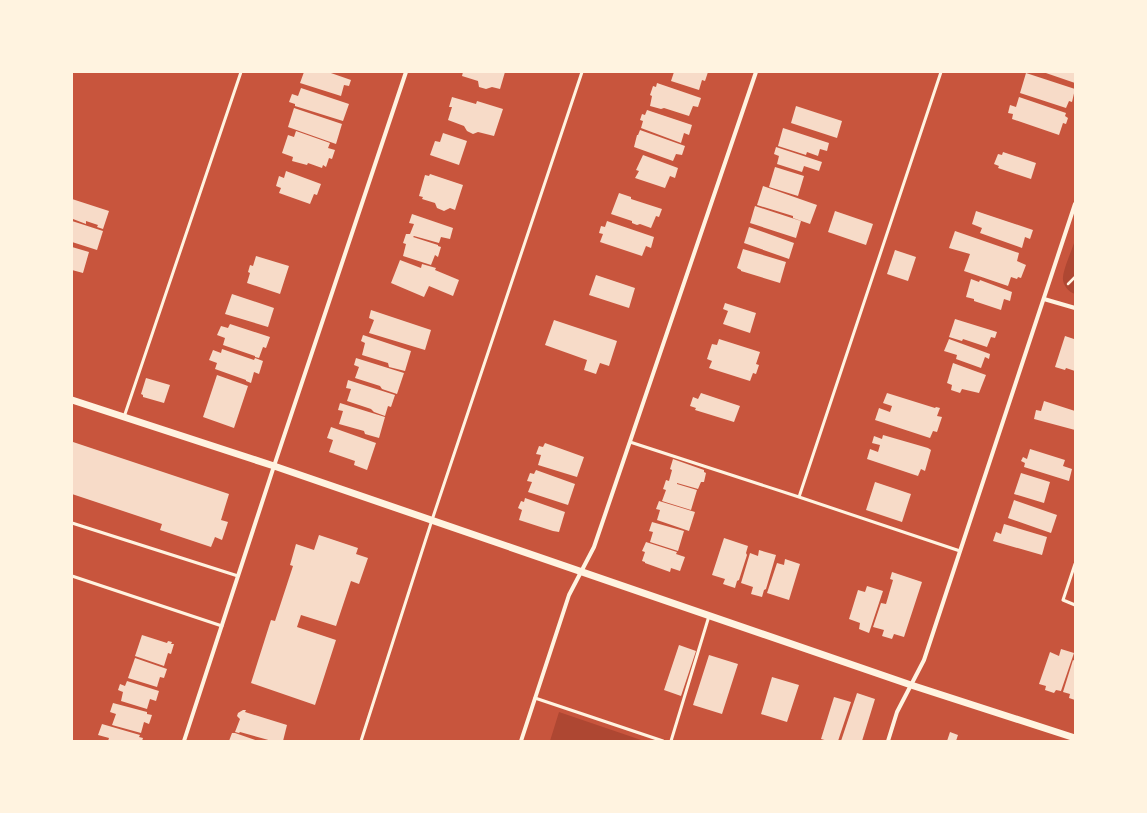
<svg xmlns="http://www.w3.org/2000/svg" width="1147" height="813" font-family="Spectral,serif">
<rect width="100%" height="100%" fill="#c8553d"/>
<!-- green -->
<path fill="#ae4732" d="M1075,240V294C1068,292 1062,284 1063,277C1064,267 1072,250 1075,240Z
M559,712L644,741H550Z"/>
<!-- building -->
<path fill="#f7dbc8" d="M304,72H328L351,80L349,86L344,85L341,96L300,83Z
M463,72H505L500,89L492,87L486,89L479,87L478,81L462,76Z
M674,72H708L705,81L702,80L699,90L671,81Z
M1043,72H1075V83Z
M1026,73L1075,89L1072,102L1069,101L1066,108L1020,93Z
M657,83L701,98L698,107L693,106L689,116L664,108L661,109L650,106L652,96L650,95L653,86L656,87Z
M301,88L349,104L343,121L295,106V104L289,102L292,94L298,96Z
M452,97L476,104L477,101L503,109L494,136L478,132L473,134L467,131L464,126L448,120L452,107H449Z
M1019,97L1066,113L1065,116L1068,118L1066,124L1063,123L1059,135L1012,119L1013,114L1008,113L1010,105L1016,107Z
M796,106L842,121L837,138L791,123Z
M294,108L342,124L336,144L288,127Z
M647,110L692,125L689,135L684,133L681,143L641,128L643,121L640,120L642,114L645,115Z
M783,128L829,143L827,151L820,149L818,156L807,152L806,155L778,146Z
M640,130L685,146L682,155L676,154L673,161L634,147L637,135H638Z
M296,131L330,143L328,148L335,150L332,159L329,158L326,167L323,165L322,168L308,163L307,165L292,161L293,157L282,153L288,135L294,137Z
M443,133L467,141L459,165L430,155L435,141L440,142Z
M776,147L822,162L819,171L804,166L802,172L777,164L779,156L774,154Z
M1003,152L1036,163L1031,179L998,168L999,166L994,164L998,154L1002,155Z
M643,155L678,168L675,178L670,176L665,188L635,178L639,171L636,170Z
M775,167L804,176L798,196L769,187Z
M286,171L321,184L317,195L314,194L310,204L279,193L281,188L276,186L279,176L284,178Z
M430,174L463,185L455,210L450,208L444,211L437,208L435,203L422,199L423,197L419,196L425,175L429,176Z
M763,186L817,205L810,224L793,218V216L757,205Z
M619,193L631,197V199L662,209L659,217L656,216L651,228L640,224L637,225L632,223V221L611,214Z
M72,199L109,211L103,229L97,227L98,225L86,221V224L73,219Z
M755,206L801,221L796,238L750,223Z
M835,211L873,224L866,245L828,232Z
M976,211L1033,230L1030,239L1025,237L1022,248L980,233L982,228L972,224Z
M412,214L453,228L450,239L441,237L439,243L414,236L413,237L438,245V246L441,247L438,257L435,255L431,265L403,256L406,244L403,243L406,234H410L414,224L409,223Z
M72,221L103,231L97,250L72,242Z
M607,221L654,237L651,248L646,246L642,256L600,242L603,234L599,233L601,226L605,227Z
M749,227L794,243L789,259L744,243Z
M955,231L1019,253L1017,261L1026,265L1021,278L1018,277L1017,279L1011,277L1008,286L964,271L970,254L949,248Z
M72,247L89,252L83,273L72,270Z
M743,249L786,262L780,283L741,271V270L737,268Z
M895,250L916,257L908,281L887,274Z
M256,256L289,266L280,294L247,283L250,273L248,272L250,265L253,266Z
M400,260L421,268L422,264L436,268L435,270L459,280L453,296L429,286L424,297L391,283Z
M596,275L635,288L629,308L589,295Z
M971,279L979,282L980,280L1012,292L1010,301L1004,299L1001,310L974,301V299L966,297Z
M232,294L274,308L268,327L225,314Z
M725,303L756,313L750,333L723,324L728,311L723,309Z
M371,310L431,330L425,350L369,333L374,320L369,318Z
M955,319L997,332L995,338L991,337L987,347L963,339L962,341L949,337Z
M554,320L617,341L609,366L600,363L596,374L584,370L587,360L545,345Z
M230,324L270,337L266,348L263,347L259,358L255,357V356L223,345L225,338L217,335L221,326L228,328Z
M363,335L411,351L405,371L389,367L388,363L362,355L365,343L361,341Z
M1065,336L1074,339L1075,341V371L1066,368L1065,370L1055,367Z
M719,339L760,352L756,364L759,365L756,374L753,373L750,381L709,368L712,361L707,359L712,344L717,345Z
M949,339L990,354L989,359L985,357L981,368L956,359L957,355L944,351Z
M222,349L254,360L255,358L263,361L259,374L254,372L251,383L246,381V380L215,369L217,363L209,360L213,350L221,353Z
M356,358L404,373L397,394L382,389L380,386L355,378L359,367L354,365Z
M953,363L986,375L979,393L962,389L960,393L951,390L952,385L947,383Z
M217,375L248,386L234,428L203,417Z
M146,378L170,385L164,403L143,397V395L141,394Z
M348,380L395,395L391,407L388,406L385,416L374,412L371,409L347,401L351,389L346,388Z
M701,393L740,406L734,422L695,410L696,408L690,406L693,397L698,399Z
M887,393L935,408L936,407L940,408L937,416L942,417L937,432L933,431L930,438L875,420L879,408L890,412L892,406L883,403Z
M1044,401L1075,411V430L1034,419L1036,410L1041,411Z
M340,403L385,417L379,438L365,434L364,431L339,424L343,411L338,410Z
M331,427L376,443L367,470L354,465L355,461L329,452L333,440L327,438Z
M883,435L928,448L931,450L925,471L921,469L918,476L867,459L870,449L878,452L880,445L872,443L874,436L882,439Z
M73,442L229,494L221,520L228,522L222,540L215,537L211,547L160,530L162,524L72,494V446Z
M545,443L584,457L577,477L538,465L541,455L536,454L539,446L543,447Z
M1030,449L1065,460L1063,466L1072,469L1069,481L1024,467L1025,463L1021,461L1023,457L1027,459Z
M673,459L704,470V472L706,473L704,482H701L698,489L677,483V484L697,490L691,510L662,501L666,490L663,489L666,480L669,481L672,470L670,469Z
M536,470L575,484L568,505L528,492L532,482L527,481L530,473L534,474Z
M1021,473L1050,482L1044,503L1014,494Z
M875,482L911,494L902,522L866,510Z
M525,498L565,512L559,532L553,531L519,520L522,510L518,508L521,501L524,502Z
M1014,500L1057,515L1051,533L1008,518Z
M659,501L695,512L689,531L657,520L660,510L656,509Z
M652,522L684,531L678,551L650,542L653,532L649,531Z
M1004,524L1047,537L1042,555L993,541L996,532L1001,534Z
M319,535L358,548L356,554L368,558L359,584L351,581L336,626L301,615L297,627L336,640L315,705L251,683L271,620L275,621L293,566L290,565L296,544L314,550Z
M724,538L748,546L746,553L747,555L739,580L737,581L735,588L723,584L725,579L712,575Z
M646,542L677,552L676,554L685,557L680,571L671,568L670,572L645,563V562L642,561L645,552L642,551Z
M759,550L776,555L766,589L764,590L762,597L751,594L753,587L741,583L750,553L758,556Z
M785,559L800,564L789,600L767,593L777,563L784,565Z
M892,572L922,582L904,637L894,634L892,639L882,636L884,630L873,627L881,603L886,604L893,580L890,579Z
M867,586L883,591L869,633L859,629L860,623L849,619L858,590L865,592Z
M142,635L167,643L168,641L172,642L171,644H174L171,654L168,653L164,666L135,656Z
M679,645L696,651L681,696L664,690Z
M1061,649L1074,653L1061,691L1056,690L1054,693L1045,690L1046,686L1039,684L1050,652L1059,656Z
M709,655L738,664L722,714L693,705Z
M135,658L167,669L164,678L160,677L157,687L128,678Z
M1073,660L1075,661V700L1069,698L1070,694L1063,692Z
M772,677L799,685L787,722L761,714Z
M127,681L159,691L156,701L150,699L147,709L121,701L123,692L118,690L120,684L125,686Z
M857,693L875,699L862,741H841Z
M834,697L851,702L838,741H828L821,739Z
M113,703L147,712V714L152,715L149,724L144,722L141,733L112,725L116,714L110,712Z
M243,710H246L245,712L287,725L283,741H272L240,732L239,733L235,732L240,719L237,716L238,713Z
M102,724L140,735L139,737L143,738L142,741H108L109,738L98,735Z
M950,732L958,735L956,741H947Z
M232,733H235L258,741H229Z"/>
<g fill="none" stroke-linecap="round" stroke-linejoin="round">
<!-- path -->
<path stroke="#fff3e0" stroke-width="2.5" d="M1068,284L1075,277"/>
<!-- service -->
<path stroke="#fff3e0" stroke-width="3" d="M124,417L241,72
M630,442L799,497L960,551
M799,497L941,72
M72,523L238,576
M1075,564L1063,600L1075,605
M72,576L222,626
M535,698L663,741
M361,741L432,520L582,72
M671,741L709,616"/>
<!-- minor -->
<path stroke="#fff3e0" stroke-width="4" d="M1044,299L1075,308
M184,741L274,466L406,72
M521,741L569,595L594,547L756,72
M888,741L897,712L924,660L1075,204"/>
<!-- tertiary -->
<path stroke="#fff3e0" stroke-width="7" d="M72,400L274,466L911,685L1075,738"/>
</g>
<!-- border -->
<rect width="1147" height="813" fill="none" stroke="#fff3e0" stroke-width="146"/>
</svg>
